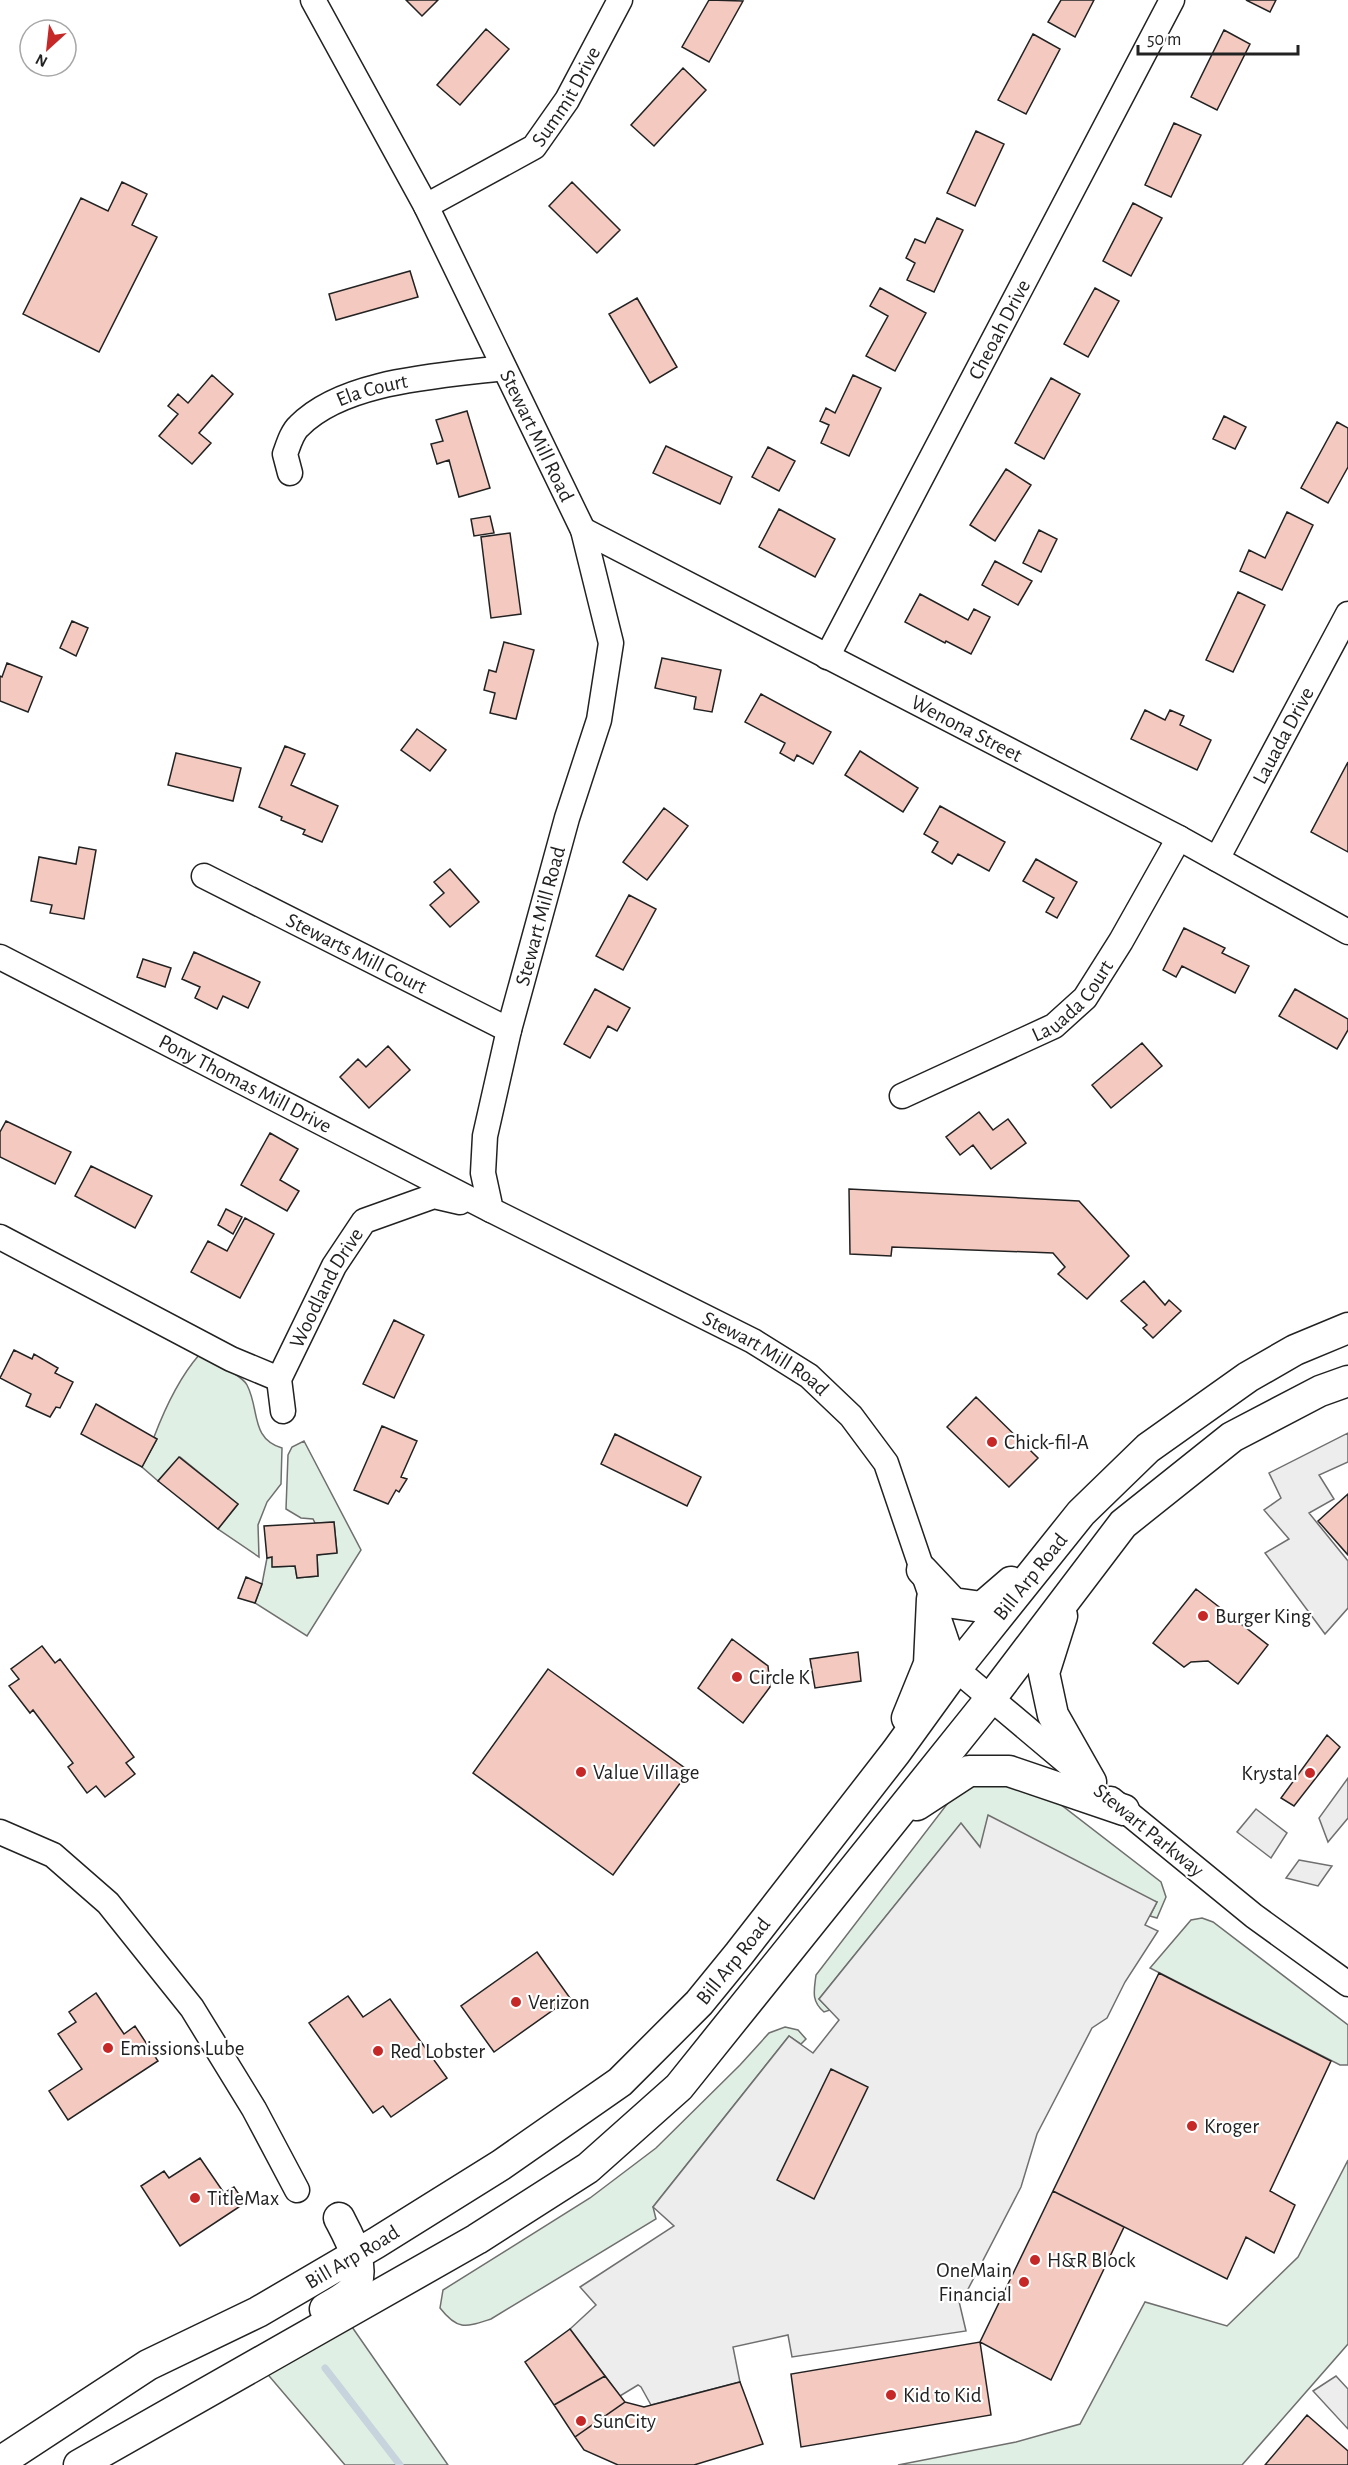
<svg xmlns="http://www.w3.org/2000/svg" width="1348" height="2465" font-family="'Alegreya Sans',sans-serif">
<rect width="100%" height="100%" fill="#fff"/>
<!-- green -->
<path fill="#e0efe3" stroke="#6f6f6f" stroke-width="1.5" d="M199,1355C211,1362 241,1374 247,1385C260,1410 250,1438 282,1448L281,1484L267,1502L258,1525L259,1557L218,1529L238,1504L180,1457L158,1481L142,1467L157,1439L154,1437C165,1408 179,1378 199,1355Z
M304,1441L361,1550L307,1636L255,1603L262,1584L267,1558L272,1557L273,1567L295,1566L297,1578L318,1576L317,1555L337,1552L334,1522L315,1523L313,1519L301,1518L286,1509L288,1455L292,1447Z
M1022,1781L1043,1791L1161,1882L1166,1897L1157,1918L1150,1916L1157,1902L980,1847L961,1824L819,1999L830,2010L824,2012C811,2001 814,1991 816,1975L954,1795L980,1783Z
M1202,1918L1213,1922L1348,2025V2065H1340L1150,1968L1191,1920Z
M785,2027L798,2030L806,2039L801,2044L789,2036L653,2207L656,2219L491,2319C466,2327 458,2331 440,2308L443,2290L590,2198L656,2148L740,2065L769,2033Z
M1348,2160V2344L1242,2465H898L1016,2442L1080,2424L1145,2302L1227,2326L1298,2257Z
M343,2314L448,2465H345L258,2363Z"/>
<!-- parking -->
<path fill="#ededed" stroke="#6f6f6f" stroke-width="1.5" d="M1348,1433V1462L1319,1475L1334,1499L1309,1513L1348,1561V1608L1325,1634L1265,1553L1289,1539L1264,1510L1281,1498L1269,1473Z
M1348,1778V1818L1328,1842L1319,1818Z
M1256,1809L1287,1833L1271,1858L1237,1832Z
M988,1815L1157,1902L1145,1925L1158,1931L1125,1982L1107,2018L1092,2028L1037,2134L1021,2187L965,2295L958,2297L966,2331L792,2357L788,2335L733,2347L740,2382L651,2405L641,2387L638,2385L620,2396L570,2329L596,2305L580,2287L674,2226L653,2207L789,2036L813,2053L839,2020L819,1999L961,1823L980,1847Z
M1299,1860L1332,1866L1318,1886L1286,1878Z
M1336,2376L1348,2389V2429L1313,2391Z"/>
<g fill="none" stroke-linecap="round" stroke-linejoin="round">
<!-- stream -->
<path stroke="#c7d3dd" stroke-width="7" d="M325,2368L400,2465"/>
</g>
<!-- building -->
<path fill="#f3c9c0" stroke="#222" stroke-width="1.5" d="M406,0H438L422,16Z
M709,0L743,1L709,62L682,47Z
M1061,0H1094L1075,37L1048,22Z
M1246,0H1276L1270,12Z
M486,29L509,49L460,105L437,85Z
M1224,30L1250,44L1217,110L1191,97Z
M1033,34L1060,49L1026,114L998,100Z
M683,68L706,90L654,146L631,125Z
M1174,123L1201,135L1171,197L1145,185Z
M976,131L1004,144L975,206L947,193Z
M122,182L147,194L132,225L157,237L99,352L23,314L81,198L108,211Z
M572,182L620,230L597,253L549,206Z
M1133,203L1162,218L1131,276L1103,261Z
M937,218L963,230L934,292L907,280L915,263L906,258L915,239L925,243Z
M410,271L418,297L336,320L329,294Z
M880,288L926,313L895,371L866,356L888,316L870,306Z
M1095,288L1119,301L1088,357L1064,344Z
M637,298L677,367L650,383L609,314Z
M212,375L233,394L199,433L211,443L192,464L159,436L178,414L168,406L178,394L188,403Z
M853,375L881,388L849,456L821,443L829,425L820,421L826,408L835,413Z
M1051,378L1080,394L1044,459L1015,443Z
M467,411L490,488L459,497L449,460L437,464L431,444L443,441L436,420Z
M1224,416L1246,427L1235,449L1213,439Z
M1337,422L1348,428V467L1328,503L1301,488Z
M666,446L732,477L720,504L653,473Z
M768,447L795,461L779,491L752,477Z
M1006,469L1031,485L995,541L970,525Z
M779,509L835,539L815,577L759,547Z
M1287,512L1313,525L1282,590L1240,571L1249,550L1265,558Z
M490,516L494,533L474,536L471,519Z
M1039,530L1057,539L1041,572L1023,563Z
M510,533L521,614L491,618L481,537Z
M995,561L1032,581L1018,605L982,585Z
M1238,592L1265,605L1233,672L1206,660Z
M920,594L968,620L974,609L990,617L971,654L946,641L945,643L905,622Z
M72,621L88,628L76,656L60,648Z
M504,642L534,650L516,719L490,713L495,693L484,690L489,670L496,672Z
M662,658L721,670L712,712L694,709L696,697L655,688Z
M7,663L42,677L28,712L0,701V676L2,677Z
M761,694L831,732L813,764L797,755L794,761L780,753L785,743L745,722Z
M1145,710L1165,720L1170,710L1184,716L1180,725L1211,740L1197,770L1131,739Z
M417,729L446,750L430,771L401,750Z
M285,746L305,754L291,785L338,806L322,842L303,834L305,830L281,820L282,817L259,807Z
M860,751L918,788L903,812L845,775Z
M176,753L241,768L233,801L168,785Z
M1348,762V852L1311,832Z
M940,806L1005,842L989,871L958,854L952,864L932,852L938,842L924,834Z
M664,808L688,826L647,880L623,862Z
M79,847L96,850L84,919L50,913L52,905L31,901L39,857L76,864Z
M1036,859L1077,882L1057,918L1046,912L1054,898L1023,881Z
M450,869L479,902L450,927L430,905L444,893L434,882Z
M629,895L656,909L623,970L596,956Z
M1184,928L1225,948L1222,953L1249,966L1235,993L1182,966L1176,977L1163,970Z
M194,952L260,982L248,1008L223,996L217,1009L195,998L200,987L182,979Z
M143,959L171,968L165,987L137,977Z
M595,989L630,1008L617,1031L608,1026L590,1058L564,1044Z
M1295,989L1348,1019V1030L1337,1049L1279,1016Z
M1142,1043L1162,1066L1111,1108L1092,1085Z
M388,1046L410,1070L369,1108L340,1077L358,1059L366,1067Z
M979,1112L993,1130L1008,1119L1026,1143L991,1169L973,1145L960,1155L946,1137Z
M6,1121L71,1152L55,1184L0,1157V1132Z
M270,1133L298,1149L280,1180L299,1191L287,1211L241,1185Z
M91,1166L152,1196L135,1228L75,1196Z
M849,1189L1079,1201L1129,1256L1087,1299L1058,1274L1065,1267L1053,1253L892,1247L891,1256L850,1254Z
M226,1209L242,1217L233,1234L218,1225Z
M245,1218L274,1234L240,1298L191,1272L208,1241L227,1251Z
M1144,1281L1165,1305L1169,1300L1181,1311L1153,1338L1143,1328L1147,1325L1121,1301Z
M394,1320L424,1335L394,1398L363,1384Z
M14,1350L32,1359L34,1354L58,1368L55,1373L73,1382L60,1408L56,1407L50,1417L26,1406L31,1394L0,1378Z
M976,1397L1038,1458L1009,1487L947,1427Z
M96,1404L157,1439L142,1467L81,1434Z
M382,1426L417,1441L401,1477L407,1479L399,1492L396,1490L388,1504L354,1490Z
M615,1434L701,1477L687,1506L601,1464Z
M179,1457L238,1504L218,1529L158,1481Z
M1348,1494V1555L1318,1521Z
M334,1522L337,1553L317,1555L318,1576L297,1578L295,1566L272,1567V1557L267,1558L264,1526Z
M246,1577L262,1584L255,1603L238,1598Z
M1196,1589L1268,1645L1238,1684L1208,1661L1191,1662L1184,1667L1153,1643Z
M732,1639L768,1666L770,1687L743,1723L698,1688Z
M42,1646L55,1663L60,1659L134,1757L126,1763L135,1774L105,1797L96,1786L87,1793L68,1767L73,1763L33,1710L30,1713L9,1686L19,1679L11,1669Z
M858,1652L861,1681L815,1688L810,1659Z
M548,1669L689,1771L613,1875L473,1773Z
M1327,1735L1340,1747L1294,1806L1281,1798Z
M537,1952L570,1998L494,2052L461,2006Z
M1159,1973L1331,2061L1270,2191L1295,2205L1274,2253L1246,2237L1227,2279L1053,2191Z
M96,1993L124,2034L135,2026L158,2061L68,2120L49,2091L82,2069L58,2034L76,2022L69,2012Z
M348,1996L363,2017L390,1999L447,2078L391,2117L383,2106L373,2113L309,2023Z
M831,2069L868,2087L814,2199L777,2180Z
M200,2158L224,2193L234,2187L245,2203L180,2246L141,2186L164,2171L169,2178Z
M1053,2191L1124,2227L1051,2380L980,2342Z
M570,2329L605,2376L554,2405L525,2362Z
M980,2342L991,2415L801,2447L791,2374Z
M605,2376L625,2402L575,2437L554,2405Z
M740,2382L763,2444L694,2465H618L584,2450L575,2437L625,2402L644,2407Z
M1307,2415L1348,2451V2465H1265Z"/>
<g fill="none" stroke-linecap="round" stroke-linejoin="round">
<!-- minor casing -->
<g stroke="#222" stroke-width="27">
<g id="minor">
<path id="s1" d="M313,0L426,206L583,530L611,643L599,720L567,818L509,1030L485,1136L483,1173L491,1210L753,1341L809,1376L851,1416L886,1463L956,1669L1082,1775"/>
<path id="s2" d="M426,206L534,147L567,100L620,0"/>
<path id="s3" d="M290,473L285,454C288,446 292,432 299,426C344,380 441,376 503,368"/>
<path id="s4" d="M583,530L1179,838L1348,932"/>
<path id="s5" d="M827,657L1172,0"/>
<path id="s6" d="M1217,859L1348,614"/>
<path id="s7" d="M204,876L509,1030"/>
<path id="s8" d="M0,957L491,1210"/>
<path id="s9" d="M902,1096L1054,1026L1085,998L1121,941L1179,838"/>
<path d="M0,1237L231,1359L279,1379"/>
<path id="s10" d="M283,1411L279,1379L334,1266L364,1221L434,1196L460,1202"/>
<path d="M1111,1799L1254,1916L1348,1984"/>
<path d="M0,1832L53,1855L108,1903L192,2008L254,2109L297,2190"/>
</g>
</g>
<!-- major casing -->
<g stroke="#222" stroke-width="33">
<g id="major">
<path d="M922,1570L953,1603L982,1607L1011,1582"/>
<path d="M1062,1616L1044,1673L1053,1715L1091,1782"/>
<path d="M907,1718L929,1664L932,1599"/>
<path d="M917,1805L969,1771H1009L1124,1810"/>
<path d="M325,2309C333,2304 343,2299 350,2293C370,2273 350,2239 339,2218"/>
<path id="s11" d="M0,2462L148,2365L258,2312L376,2243L501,2165L620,2082L699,2003L739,1954L896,1752L956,1669L1081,1513L1148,1448L1248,1377L1295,1350L1348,1328"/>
<path d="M79,2465L477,2239L588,2168L679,2087L991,1698L1123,1524L1232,1437L1320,1391L1348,1381"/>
</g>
</g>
<!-- minor -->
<use href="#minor" stroke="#fff" stroke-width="24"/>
<!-- major -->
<use href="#major" stroke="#fff" stroke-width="30"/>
</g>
<!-- markers -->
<g fill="#c62828" stroke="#fff" stroke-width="2">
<circle cx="992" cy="1442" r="6"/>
<circle cx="1203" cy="1616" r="6"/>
<circle cx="737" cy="1677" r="6"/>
<circle cx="581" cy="1772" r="6"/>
<circle cx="1310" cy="1773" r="6"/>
<circle cx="516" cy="2002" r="6"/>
<circle cx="108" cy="2048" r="6"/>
<circle cx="378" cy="2051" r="6"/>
<circle cx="1192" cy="2126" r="6"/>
<circle cx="195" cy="2198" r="6"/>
<circle cx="1035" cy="2260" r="6"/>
<circle cx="1024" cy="2282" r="6"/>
<circle cx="891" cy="2395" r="6"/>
<circle cx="581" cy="2421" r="6"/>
</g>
<g text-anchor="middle" stroke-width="4.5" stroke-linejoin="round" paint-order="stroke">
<!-- street labels -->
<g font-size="21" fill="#222" stroke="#fff">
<text dy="7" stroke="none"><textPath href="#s2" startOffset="183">Summit Drive</textPath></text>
<text dy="7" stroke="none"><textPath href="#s5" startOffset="370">Cheoah Drive</textPath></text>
<text dy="7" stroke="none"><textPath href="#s3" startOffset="134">Ela Court</textPath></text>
<text dy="7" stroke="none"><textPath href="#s1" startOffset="490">Stewart Mill Road</textPath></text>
<text dy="7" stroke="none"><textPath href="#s4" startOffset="432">Wenona Street</textPath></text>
<text dy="7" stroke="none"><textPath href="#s6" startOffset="140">Lauada Drive</textPath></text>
<text transform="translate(540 916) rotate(-75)" y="7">Stewart Mill Road</text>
<text dy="7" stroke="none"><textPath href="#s7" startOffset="171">Stewarts Mill Court</textPath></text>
<text dy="7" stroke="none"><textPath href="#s9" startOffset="198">Lauada Court</textPath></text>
<text dy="7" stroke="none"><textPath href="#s8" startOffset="276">Pony Thomas Mill Drive</textPath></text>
<text dy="7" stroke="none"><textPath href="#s10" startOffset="135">Woodland Drive</textPath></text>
<text dy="7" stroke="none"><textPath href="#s1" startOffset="1606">Stewart Mill Road</textPath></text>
<text dy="7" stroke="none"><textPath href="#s11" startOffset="1380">Bill Arp Road</textPath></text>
<text transform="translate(1149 1830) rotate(39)" y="7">Stewart Parkway</text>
<text dy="7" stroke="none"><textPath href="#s11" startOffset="894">Bill Arp Road</textPath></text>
<text dy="7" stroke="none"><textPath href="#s11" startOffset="408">Bill Arp Road</textPath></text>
</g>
<!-- poi labels -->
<g font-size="21" fill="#222" stroke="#fff" text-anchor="start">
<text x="1004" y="1449">Chick-fil-A</text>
<text x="1215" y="1623">Burger King</text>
<text x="749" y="1684">Circle K</text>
<text x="593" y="1779">Value Village</text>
<text x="1298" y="1780" text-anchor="end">Krystal</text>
<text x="528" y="2009">Verizon</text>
<text x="120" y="2055">Emissions Lube</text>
<text x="390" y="2058">Red Lobster</text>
<text x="1204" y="2133">Kroger</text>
<text x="207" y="2205">TitleMax</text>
<text x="1047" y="2267">H&amp;R Block</text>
<text x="1012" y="2277" text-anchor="end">OneMain<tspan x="1012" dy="24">Financial</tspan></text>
<text x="903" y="2402">Kid to Kid</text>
<text x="593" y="2428">SunCity</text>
</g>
</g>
<!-- north arrow -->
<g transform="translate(48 48) rotate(207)"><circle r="28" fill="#ffffff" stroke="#a7a7a7" stroke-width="1.5"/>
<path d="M0-4.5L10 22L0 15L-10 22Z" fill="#c62828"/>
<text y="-9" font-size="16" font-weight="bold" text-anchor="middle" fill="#222222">N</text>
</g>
<!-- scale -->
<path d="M1138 45v9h160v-9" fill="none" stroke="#222222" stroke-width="3"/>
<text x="1147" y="45" font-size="18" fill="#222222" stroke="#ffffff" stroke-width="4.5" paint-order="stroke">50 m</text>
</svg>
